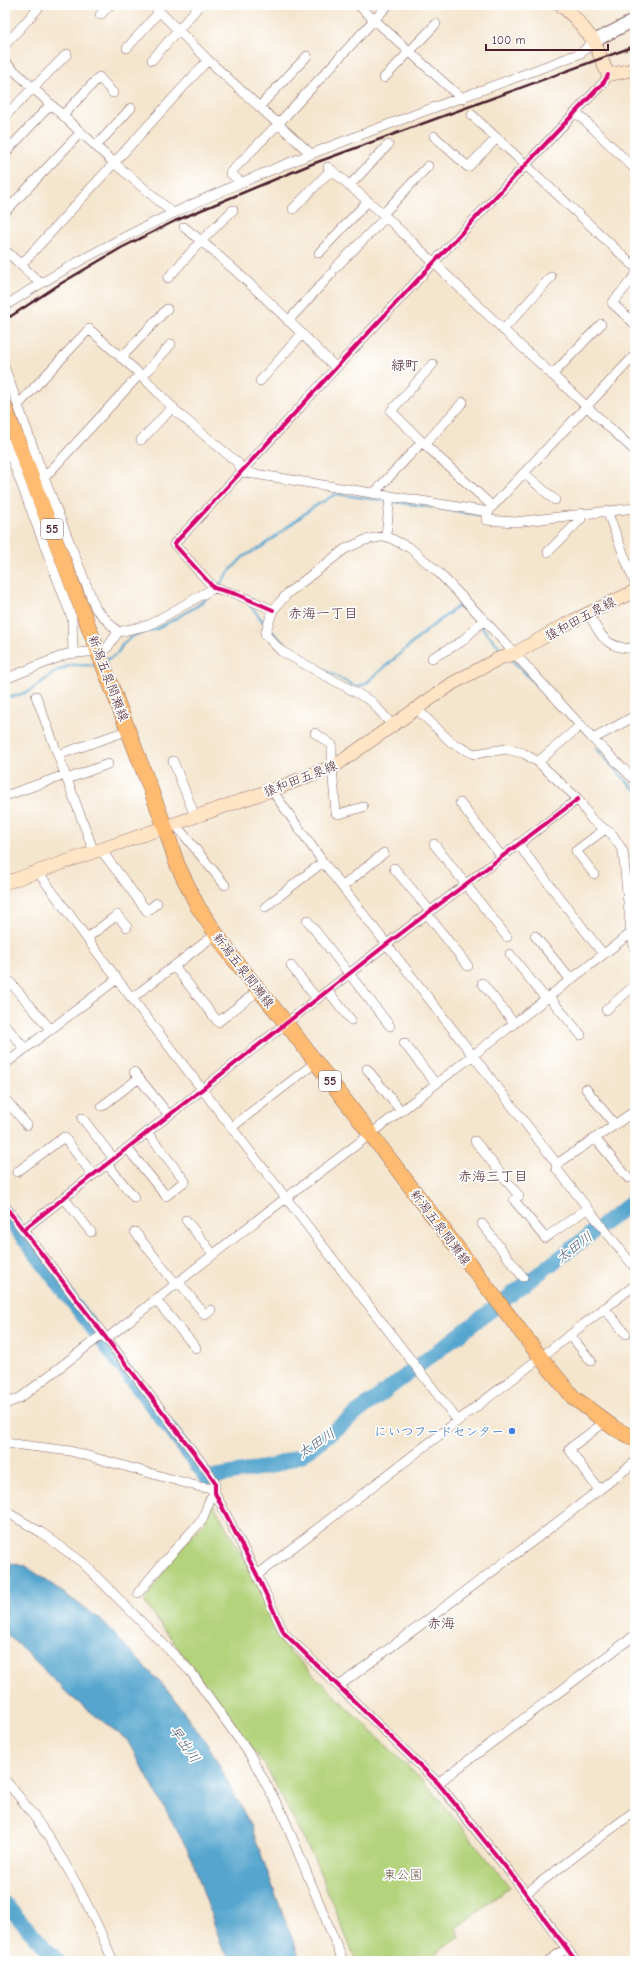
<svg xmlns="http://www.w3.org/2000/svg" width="640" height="1966" font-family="'Comic Neue','Klee One',sans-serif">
<rect width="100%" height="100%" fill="#fff"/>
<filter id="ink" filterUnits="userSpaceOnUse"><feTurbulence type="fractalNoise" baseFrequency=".025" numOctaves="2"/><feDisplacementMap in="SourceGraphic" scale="8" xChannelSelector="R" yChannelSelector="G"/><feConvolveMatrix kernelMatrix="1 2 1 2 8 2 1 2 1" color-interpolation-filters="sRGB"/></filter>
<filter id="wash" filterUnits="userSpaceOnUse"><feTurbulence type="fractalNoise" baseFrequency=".012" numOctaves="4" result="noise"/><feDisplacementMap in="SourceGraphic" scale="16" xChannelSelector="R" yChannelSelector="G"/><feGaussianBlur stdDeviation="0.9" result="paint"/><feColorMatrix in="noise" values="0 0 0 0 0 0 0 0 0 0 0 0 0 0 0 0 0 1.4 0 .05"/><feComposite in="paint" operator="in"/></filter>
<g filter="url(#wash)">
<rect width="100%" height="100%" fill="#f4e5cd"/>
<!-- green -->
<path fill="#b3d37b" stroke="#7e7953" d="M212,1502L255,1577L283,1645L430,1788L510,1887L456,1928L460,1936L426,1961H356L316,1863L266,1767L144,1602L167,1566L205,1521Z"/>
<!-- water -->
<path fill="#54a5ce" stroke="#4f627c" d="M5,1562L26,1566L100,1619L171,1694L210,1748L251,1826L283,1915L301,1961H233L223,1950L191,1856L127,1740L70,1696L5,1632Z"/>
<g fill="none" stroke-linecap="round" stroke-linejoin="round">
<!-- stream -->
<path stroke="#54a5ce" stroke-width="2.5" d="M439,508L479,515
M218,587L228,573L243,557L263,546L312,508L336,494L432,507
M248,603L265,624
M270,629L293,653
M106,660L117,654L123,644L132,636L159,628L197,606L212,594
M306,660L356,687L365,684L431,627L461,604L504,652
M512,660L546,694
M5,695L13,697L30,691L55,672L71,665H97
M597,749L635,790"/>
<!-- river -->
<path stroke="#54a5ce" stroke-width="15" d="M5,1214L207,1478L272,1466L302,1455L635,1200
M5,1904L58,1961"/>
</g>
</g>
<g filter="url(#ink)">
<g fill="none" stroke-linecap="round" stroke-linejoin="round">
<!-- minor casing -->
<g stroke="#866464" stroke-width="10">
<path id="minor" d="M153,5L208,60L310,153
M358,5L462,99
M100,15L110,5
M5,45L41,5
M127,48L160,11
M152,60L200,5
M5,62L113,162L173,213
M384,78L436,24
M259,107L307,56
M576,112L635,169
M63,115L99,77L113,93
M472,115L635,267
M5,116L67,54
M434,136L468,167L497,138
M96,146L131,108
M7,151L51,104
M328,167L383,214L508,334L635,451
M242,183L230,173L278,124L388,5
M349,186L388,145
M293,209L331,170
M5,212L81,132
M383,214L428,166
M184,227C238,270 288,319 336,368
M5,250L40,283
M319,253L368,201
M21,265L208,60
M335,268L386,217
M635,276L612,303L635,324
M168,278L201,241L233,210
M5,306C182,190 385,128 581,53L594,41
M288,321L332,273
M503,330L551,277
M121,358L167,309
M5,369L44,478L96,609L118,632
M552,375L601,324
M142,377L171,344
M260,381L302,334
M18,405L89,329L140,374L179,414L238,463L242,472
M141,440L173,407
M5,441L72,618L73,653
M422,442L391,411L433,364
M425,444L463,402
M242,472L489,512V510L635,355
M524,473L555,500
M44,478L140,374
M373,494L422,442L492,506
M607,511L635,584
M489,512L486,520L516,522L635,508
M386,536L390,496
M548,552L581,519L582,513
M273,610L236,594L214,588L174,544C229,486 282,427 335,369C424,272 514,177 604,82L608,75
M588,613C597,628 602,643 620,647C626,649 630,649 635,646
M432,658L461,642L484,620
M5,679L67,654L98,651L107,648L118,632L149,625L214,588
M36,696L94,852
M417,709L452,743L474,754L506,749L523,753L538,762L578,799L592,820L612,834L623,851L631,933L635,950
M393,726L371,701L281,651L265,634L273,610L288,593L345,549L365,540L386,536L410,548L439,573L484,620L593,739L635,780
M315,733L332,745V767L336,813L339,814L363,807
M593,739L635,716
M58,755L129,730
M173,761L195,816
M538,762L581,725
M67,779L108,764
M271,789L323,862L557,1164
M5,796L65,775
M460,803L502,857
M175,824L225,885
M434,844L507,937
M518,844L603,954
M101,850L147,911L157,903
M394,868L430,911
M38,872L117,979L458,1421
M594,874L576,851L605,829
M342,887L384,853
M265,907L323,862
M427,914L468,966
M307,920L390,1026
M535,936L571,980
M87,938L117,915L127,927
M510,954L546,999
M174,966L218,1022L259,990
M291,966L317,999
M10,982L51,1030
M482,983L514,1023
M328,991L351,1020
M549,997L581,1035
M132,998L216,934
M606,1010L635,985
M5,1025L25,1049
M404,1043L436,1084
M5,1064L117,979
M367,1069L401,1111
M134,1072L168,1114
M586,1089L615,1125
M5,1099L27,1125
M102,1106L139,1078
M635,1111L557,1164L556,1168L635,1268
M82,1118L114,1159
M232,1127L316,1062
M595,1138L628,1178
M475,1141L519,1196
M127,1148L166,1196L185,1181L147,1132
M107,1164L134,1197
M17,1172L64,1137L93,1175
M64,1198L91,1232
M514,1200L545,1238L588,1208
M5,1206L207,1470L215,1482V1493L257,1575L284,1633L438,1783L512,1875L576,1961
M186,1220L213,1254
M482,1224L523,1277
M23,1230L387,944L578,799
M135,1232L175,1283
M178,1281L205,1315L211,1310
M155,1299L196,1348
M604,1308L626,1334
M570,1335L591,1361
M106,1339L261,1217L401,1111L631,933
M5,1404L20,1398L103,1334
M5,1443L70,1451L200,1487L215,1489
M599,1490L569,1449L606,1421
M5,1511L42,1533L83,1563L191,1672L250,1755L282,1813L343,1961
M257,1575L635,1285
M138,1593L163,1563L202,1520L210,1499L215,1493
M339,1686L541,1535L635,1462
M5,1780C52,1833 86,1896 113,1961
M438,1783L635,1635
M525,1894L635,1811
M549,1961L566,1948"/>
</g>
<!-- tertiary casing -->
<g stroke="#866464" stroke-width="14">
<path id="tertiary" d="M594,41L635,20"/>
</g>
<!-- secondary casing -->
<g stroke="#866464" stroke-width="14">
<path id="secondary" d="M561,5L575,18L594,41L608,75L635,69
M5,883L283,786L336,765L453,683L500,658L514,654L568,623L635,591"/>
</g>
<!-- primary casing -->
<g stroke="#866464" stroke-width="16">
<path id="primary" d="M5,408L165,827L177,864L198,907L232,957L286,1023L541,1358L573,1397L614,1428L635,1439"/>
</g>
<!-- minor -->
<use href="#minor" stroke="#fff" stroke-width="9"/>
<!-- tertiary -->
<use href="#tertiary" stroke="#fff" stroke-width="12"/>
<!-- secondary -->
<use href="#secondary" stroke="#ffe4c6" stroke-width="13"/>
<!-- primary -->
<use href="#primary" stroke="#ffbb71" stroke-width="15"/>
<!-- rail -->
<path stroke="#4a1f2b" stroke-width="2.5" d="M5,320L60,284L121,248L175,221L312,164L635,46"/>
<!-- cycleway casing -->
<g stroke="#fff" stroke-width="6">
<path id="cycleway" d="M273,610L236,594L214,588L174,544C229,486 282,427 335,369C424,272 514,177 604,82L608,75
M5,1206L207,1470L215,1482V1493L257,1575L284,1633L438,1783L512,1875L576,1961
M23,1230L387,944L578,799"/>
</g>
<!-- cycleway -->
<use href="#cycleway" stroke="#d6006c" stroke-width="4"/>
</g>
</g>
<!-- markers -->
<circle fill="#3f7fe0" stroke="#fff" stroke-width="1.5" cx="512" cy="1431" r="4"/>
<g text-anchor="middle" stroke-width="3.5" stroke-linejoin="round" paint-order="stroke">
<!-- shield labels -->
<g fill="#fff" stroke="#80626b" stroke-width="1">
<rect x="41" y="519" width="22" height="20" rx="3"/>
<rect x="319" y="1071" width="22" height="20" rx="3"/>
</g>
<g font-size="12" font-weight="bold" fill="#4a1f2b">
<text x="52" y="533">55</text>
<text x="330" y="1085">55</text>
</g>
<!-- street labels -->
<g font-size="13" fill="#4a1f2b" stroke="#fff">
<text transform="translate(580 618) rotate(-28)" y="5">猿和田五泉線</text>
<text transform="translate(109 678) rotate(69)" y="5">新潟五泉間瀬線</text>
<text transform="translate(300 778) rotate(-21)" y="5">猿和田五泉線</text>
<text transform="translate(244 970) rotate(52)" y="5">新潟五泉間瀬線</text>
<text transform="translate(441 1227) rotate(53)" y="5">新潟五泉間瀬線</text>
</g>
<!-- shop labels -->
<g font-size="13" fill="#366cbe" stroke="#fff" text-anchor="end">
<text x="504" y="1436">にいつフードセンター</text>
</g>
<!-- park labels -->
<g font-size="13" fill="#6a5543" stroke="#fff">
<text x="403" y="1879">東公園</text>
</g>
<!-- neighbourhood labels -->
<g font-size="14" fill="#4a1f2b" stroke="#fff">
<text x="405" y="370">緑町</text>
<text x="323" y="618">赤海一丁目</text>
<text x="493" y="1181">赤海三丁目</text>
<text x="441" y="1628">赤海</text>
</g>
<!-- water labels -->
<g font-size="14" font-style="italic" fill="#4e5b74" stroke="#fff">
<text transform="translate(574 1247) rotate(-37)" y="5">太田川</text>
<text transform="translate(316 1443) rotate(-34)" y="5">太田川</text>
<text transform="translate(185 1744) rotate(55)" y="5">早出川</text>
</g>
</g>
<!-- margin -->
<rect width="640" height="1966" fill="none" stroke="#fff" stroke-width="20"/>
<!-- scale -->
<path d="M486 44v6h122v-6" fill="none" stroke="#4a1f2b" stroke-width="2"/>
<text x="492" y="44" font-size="12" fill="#4a1f2b" stroke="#ffffff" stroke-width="3" paint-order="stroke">100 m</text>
</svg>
